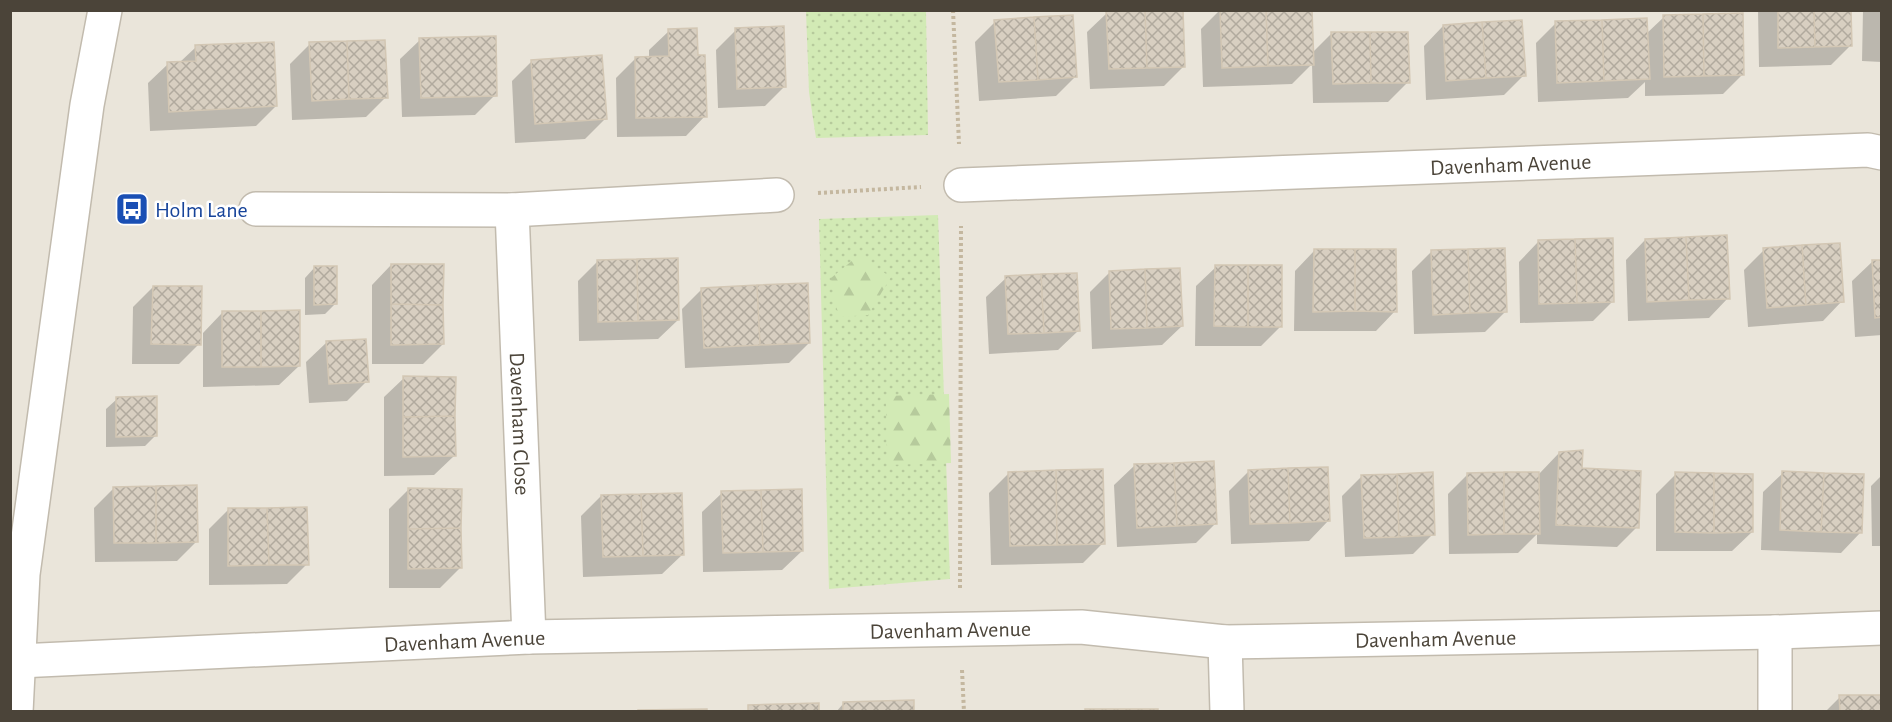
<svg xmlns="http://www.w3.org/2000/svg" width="1892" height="722" font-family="'Alegreya Sans',sans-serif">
<defs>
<pattern id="grass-dots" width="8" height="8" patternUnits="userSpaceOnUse" patternTransform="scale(1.5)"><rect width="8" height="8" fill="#d2eab5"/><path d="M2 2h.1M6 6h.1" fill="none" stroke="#b6ca9c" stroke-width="1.8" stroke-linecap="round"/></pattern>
<pattern id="forest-firs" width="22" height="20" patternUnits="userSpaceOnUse" patternTransform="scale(1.5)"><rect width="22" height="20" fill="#d2eab5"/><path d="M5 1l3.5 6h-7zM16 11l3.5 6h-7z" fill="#b6ca9c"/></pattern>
<pattern id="building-cross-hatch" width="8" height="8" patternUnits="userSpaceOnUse" patternTransform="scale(1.5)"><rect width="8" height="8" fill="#d8cfc1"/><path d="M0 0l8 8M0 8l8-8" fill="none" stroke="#b1aa9e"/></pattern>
</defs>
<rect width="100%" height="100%" fill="#f6f3ec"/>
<!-- residential -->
<path fill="#eae5da" d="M11,11H1881V711H11Z"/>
<!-- grass -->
<path fill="url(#grass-dots)" d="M806,11H926L928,135L816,138L809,92Z
M938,215L950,579L829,589L819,219Z"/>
<!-- forest -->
<path fill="url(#forest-firs)" d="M858,256L891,277L868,315L838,317L831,278Z
M949,394L951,463L887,465L886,396Z"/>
<!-- shadow -->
<path fill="#0003" d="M1220,10L1312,53L1332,33L1408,82L1388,102L1313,103L1312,64L1292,84L1203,87L1201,29Z
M1758,10H1850V46L1831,65L1759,67Z
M1863,10H1882V62L1862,61Z
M1107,13L1184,66L1164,86L1090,89L1087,32Z
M1664,17L1743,74L1723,94L1645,96V82L1628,98L1538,102L1536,43L1556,23L1646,34Z
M995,22L1076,76L1056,96L979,101L975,42Z
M1443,26L1524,75L1504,95L1426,100L1424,46Z
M736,30L784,87L765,106L718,108L716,50Z
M669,31L696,57L705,116L686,136L617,137L616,78L635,59L649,58V50Z
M420,40L495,95L475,115L402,117L400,59Z
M310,44L386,97L366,117L292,120L290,64Z
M196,47L276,106L256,126L150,131L148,83L168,64L179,63Z
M531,62L605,119L585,139L515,143L512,81Z
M1645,240L1728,298L1709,318L1628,321L1626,260Z
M1538,242L1613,301L1593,321L1520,323L1519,262Z
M1764,250L1842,301L1823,321L1748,327L1744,270Z
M1314,251L1395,311L1376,331H1294L1295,271Z
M1432,251L1505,312L1485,332L1414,334L1412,271Z
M1882,261V335L1855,337L1852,281L1872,262Z
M597,262L678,320L658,339L579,341L578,281Z
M391,265L443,344L423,364H372V285Z
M315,267L335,304L325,314L305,315V278Z
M1216,267L1281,326L1261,346H1195L1196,286Z
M1109,273L1182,326L1162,345L1092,349L1090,292Z
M1006,278L1078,331L1058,350L989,354L986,297Z
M153,287L199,344L179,364H132L133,307Z
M702,289L809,343L789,363L685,368L682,309Z
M222,313L299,366L279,385L203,387V333Z
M326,343L367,381L347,401L309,403L306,362Z
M404,378L454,456L434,475L384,476V397Z
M117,399L156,435L145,446L106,447V409Z
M1559,453L1580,470L1637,527L1617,547L1537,544V534L1518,553L1449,554L1448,494L1468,474H1539Z
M1134,466L1216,523L1196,543L1117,547L1114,485Z
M1249,471L1328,521L1309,541L1231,544L1229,491Z
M1009,473L1103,543L1083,563L991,565L989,493Z
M1783,473L1860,533L1841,553L1761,550L1763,492Z
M1676,474L1752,532L1732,551H1656V494Z
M1882,475V546H1872L1871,486Z
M1362,476L1433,534L1413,554L1345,557L1342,496Z
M114,488L197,541L177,561L95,562L94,508Z
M409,489L460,568L440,588H389V509Z
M722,493L802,551L782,570L703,572L702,512Z
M601,496L682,555L662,574L583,577L581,516Z
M228,510L307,564L287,584L209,585V529Z
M1840,697L1882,712H1825Z
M843,704L913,712H836Z"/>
<!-- building -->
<path fill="url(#building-cross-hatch)" stroke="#d3c7b4" stroke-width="1.5" d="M1145,10H1183L1185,67L1147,68Z
M1145,10L1147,68L1109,69L1106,11Z
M1220,10H1266L1268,66L1222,68Z
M1266,10H1312L1314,65L1268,66Z
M1778,10H1814L1815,47L1778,48Z
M1814,10H1851L1852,46L1815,47Z
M1743,13L1744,75L1704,76L1703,14Z
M1703,14L1704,76L1664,77L1663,15Z
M1073,15L1077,77L1038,80L1034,17Z
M1034,17L1038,80L999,82L994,20Z
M1647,18L1650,79L1604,81L1602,20Z
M1522,20L1526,76L1486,78L1482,22Z
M1602,20L1604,81L1557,83L1555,21Z
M1482,22L1486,78L1446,81L1443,25Z
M784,26L786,87L737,89L735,28Z
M697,28L698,55H705L707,117L636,118L635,57L669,56L668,29Z
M1331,32H1370L1371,83L1333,84Z
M1370,32H1408L1410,83H1371Z
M496,36L497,96L421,98L419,38Z
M385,40L388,98L349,99L347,41Z
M347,41L349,99L312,101L309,42Z
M274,42L277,106L169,112L167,62L196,61L195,45Z
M602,55L607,119L535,124L531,60Z
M1727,235L1730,299L1689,300L1686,237Z
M1686,237L1689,300L1647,302L1645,239Z
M1613,238L1614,302L1577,303L1575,239Z
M1575,239L1577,303L1539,304L1538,240Z
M1840,243L1844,302L1806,305L1802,245Z
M1802,245L1806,305L1767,308L1763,248Z
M1505,248L1507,312L1470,313L1468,249Z
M1314,249H1355V311L1313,312Z
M1355,249H1396L1397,312L1355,311Z
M1468,249L1470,313L1433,315L1431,250Z
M678,258L679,320L638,321L637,259Z
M637,259L638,321L598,322L597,260Z
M1872,260H1882V317L1875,318Z
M391,264H444L443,305L391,304Z
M1215,265H1248V327L1214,326Z
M1248,265H1282V327H1248Z
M314,266H337V304L314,305Z
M1180,268L1183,326L1147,328L1145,269Z
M1145,269L1147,328L1111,329L1109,271Z
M1077,273L1080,331L1044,333L1041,274Z
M1041,274L1044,333L1008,334L1005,276Z
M808,283L810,343L760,345L757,285Z
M757,285L760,345L704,348L701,288Z
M153,286H202L201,345L151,344Z
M391,304L443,305L444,344L391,345Z
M300,310V366L261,367V311Z
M222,311H261V367H222Z
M366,339L369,382L329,384L326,341Z
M403,376L456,377L455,416L403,417Z
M157,396V436L116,437V397Z
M455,416L456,456L403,457V417Z
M1583,450L1582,468L1641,471L1639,528L1556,525L1559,452Z
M1214,461L1217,524L1177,526L1174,463Z
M1174,463L1177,526L1137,528L1134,464Z
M1328,467L1330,521L1290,523L1288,468Z
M1288,468L1290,523L1250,524L1248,470Z
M1103,469L1105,544L1057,545L1056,470Z
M1056,470L1057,545L1010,546L1008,472Z
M1782,471L1824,473L1821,532L1780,530Z
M1433,472L1435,535L1399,537L1397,474Z
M1504,472V534L1468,535L1467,473Z
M1504,472H1539L1540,534H1504Z
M1675,472L1714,473V533L1675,532Z
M1714,473L1753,474V532L1714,533Z
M1824,473L1864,474L1862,533L1821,532Z
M1397,474L1399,537L1364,538L1361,475Z
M197,485L198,542L156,543V486Z
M156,486V543H114L113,487Z
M408,488L462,489L461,528L408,529Z
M802,489L803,551L763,552L761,490Z
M761,490L763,552L723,553L721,491Z
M682,493L684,555L643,556L641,494Z
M641,494L643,556L603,557L601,495Z
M307,507L309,565H269L267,508Z
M228,508H267L269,565L228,566Z
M461,528L462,568L408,569V529Z
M1839,695H1882V712H1840Z
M914,700V712H843V702Z
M819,703V712H748V705Z
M707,709V712H638V710Z
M1085,709H1158V712H1085Z"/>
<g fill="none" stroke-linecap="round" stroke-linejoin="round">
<!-- minor casing -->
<g stroke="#c2bbae" stroke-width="36">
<g id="minor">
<path id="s1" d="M961,185L1868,150L1882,153"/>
<path d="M256,209L512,210L777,195"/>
<path id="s2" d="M512,210L529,637"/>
<path d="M1775,632V712"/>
<path d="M1225,642L1227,712"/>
<path id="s3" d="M19,661L529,637L1081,627L1225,642L1775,632L1882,628"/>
<path d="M16,712L23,574L87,105L105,10"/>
</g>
</g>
<!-- path -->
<path stroke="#c4b79f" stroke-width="4" stroke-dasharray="3 3" stroke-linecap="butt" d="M953,10L959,144
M818,193L921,187
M960,588L961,226
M962,670L964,712"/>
<!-- minor -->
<use href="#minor" stroke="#fff" stroke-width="33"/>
</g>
<!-- icons -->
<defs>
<g id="bus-square" transform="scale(1.725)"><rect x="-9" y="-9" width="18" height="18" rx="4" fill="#1a4fb4" stroke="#fff"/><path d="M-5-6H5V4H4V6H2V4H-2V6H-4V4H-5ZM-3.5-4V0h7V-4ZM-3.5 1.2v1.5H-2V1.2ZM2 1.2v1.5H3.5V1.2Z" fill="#fff"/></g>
</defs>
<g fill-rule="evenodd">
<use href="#bus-square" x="132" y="209"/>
</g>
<g text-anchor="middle" stroke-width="5" stroke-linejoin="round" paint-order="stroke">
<!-- street labels -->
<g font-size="22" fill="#4b4439" stroke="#fff">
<text dy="8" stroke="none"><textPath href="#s1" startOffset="550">Davenham Avenue</textPath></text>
<text dy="8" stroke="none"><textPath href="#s2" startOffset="214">Davenham Close</textPath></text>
<text dy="8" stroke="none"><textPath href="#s3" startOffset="932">Davenham Avenue</textPath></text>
<text dy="8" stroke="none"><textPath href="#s3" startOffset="1418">Davenham Avenue</textPath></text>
<text dy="8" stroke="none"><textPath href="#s3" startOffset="446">Davenham Avenue</textPath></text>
</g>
<!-- transit labels -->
<g font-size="22" fill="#164399" stroke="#fff" text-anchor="start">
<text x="155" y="217">Holm Lane</text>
</g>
</g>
<!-- border -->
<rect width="1892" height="722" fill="none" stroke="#4b4439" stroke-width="24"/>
</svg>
